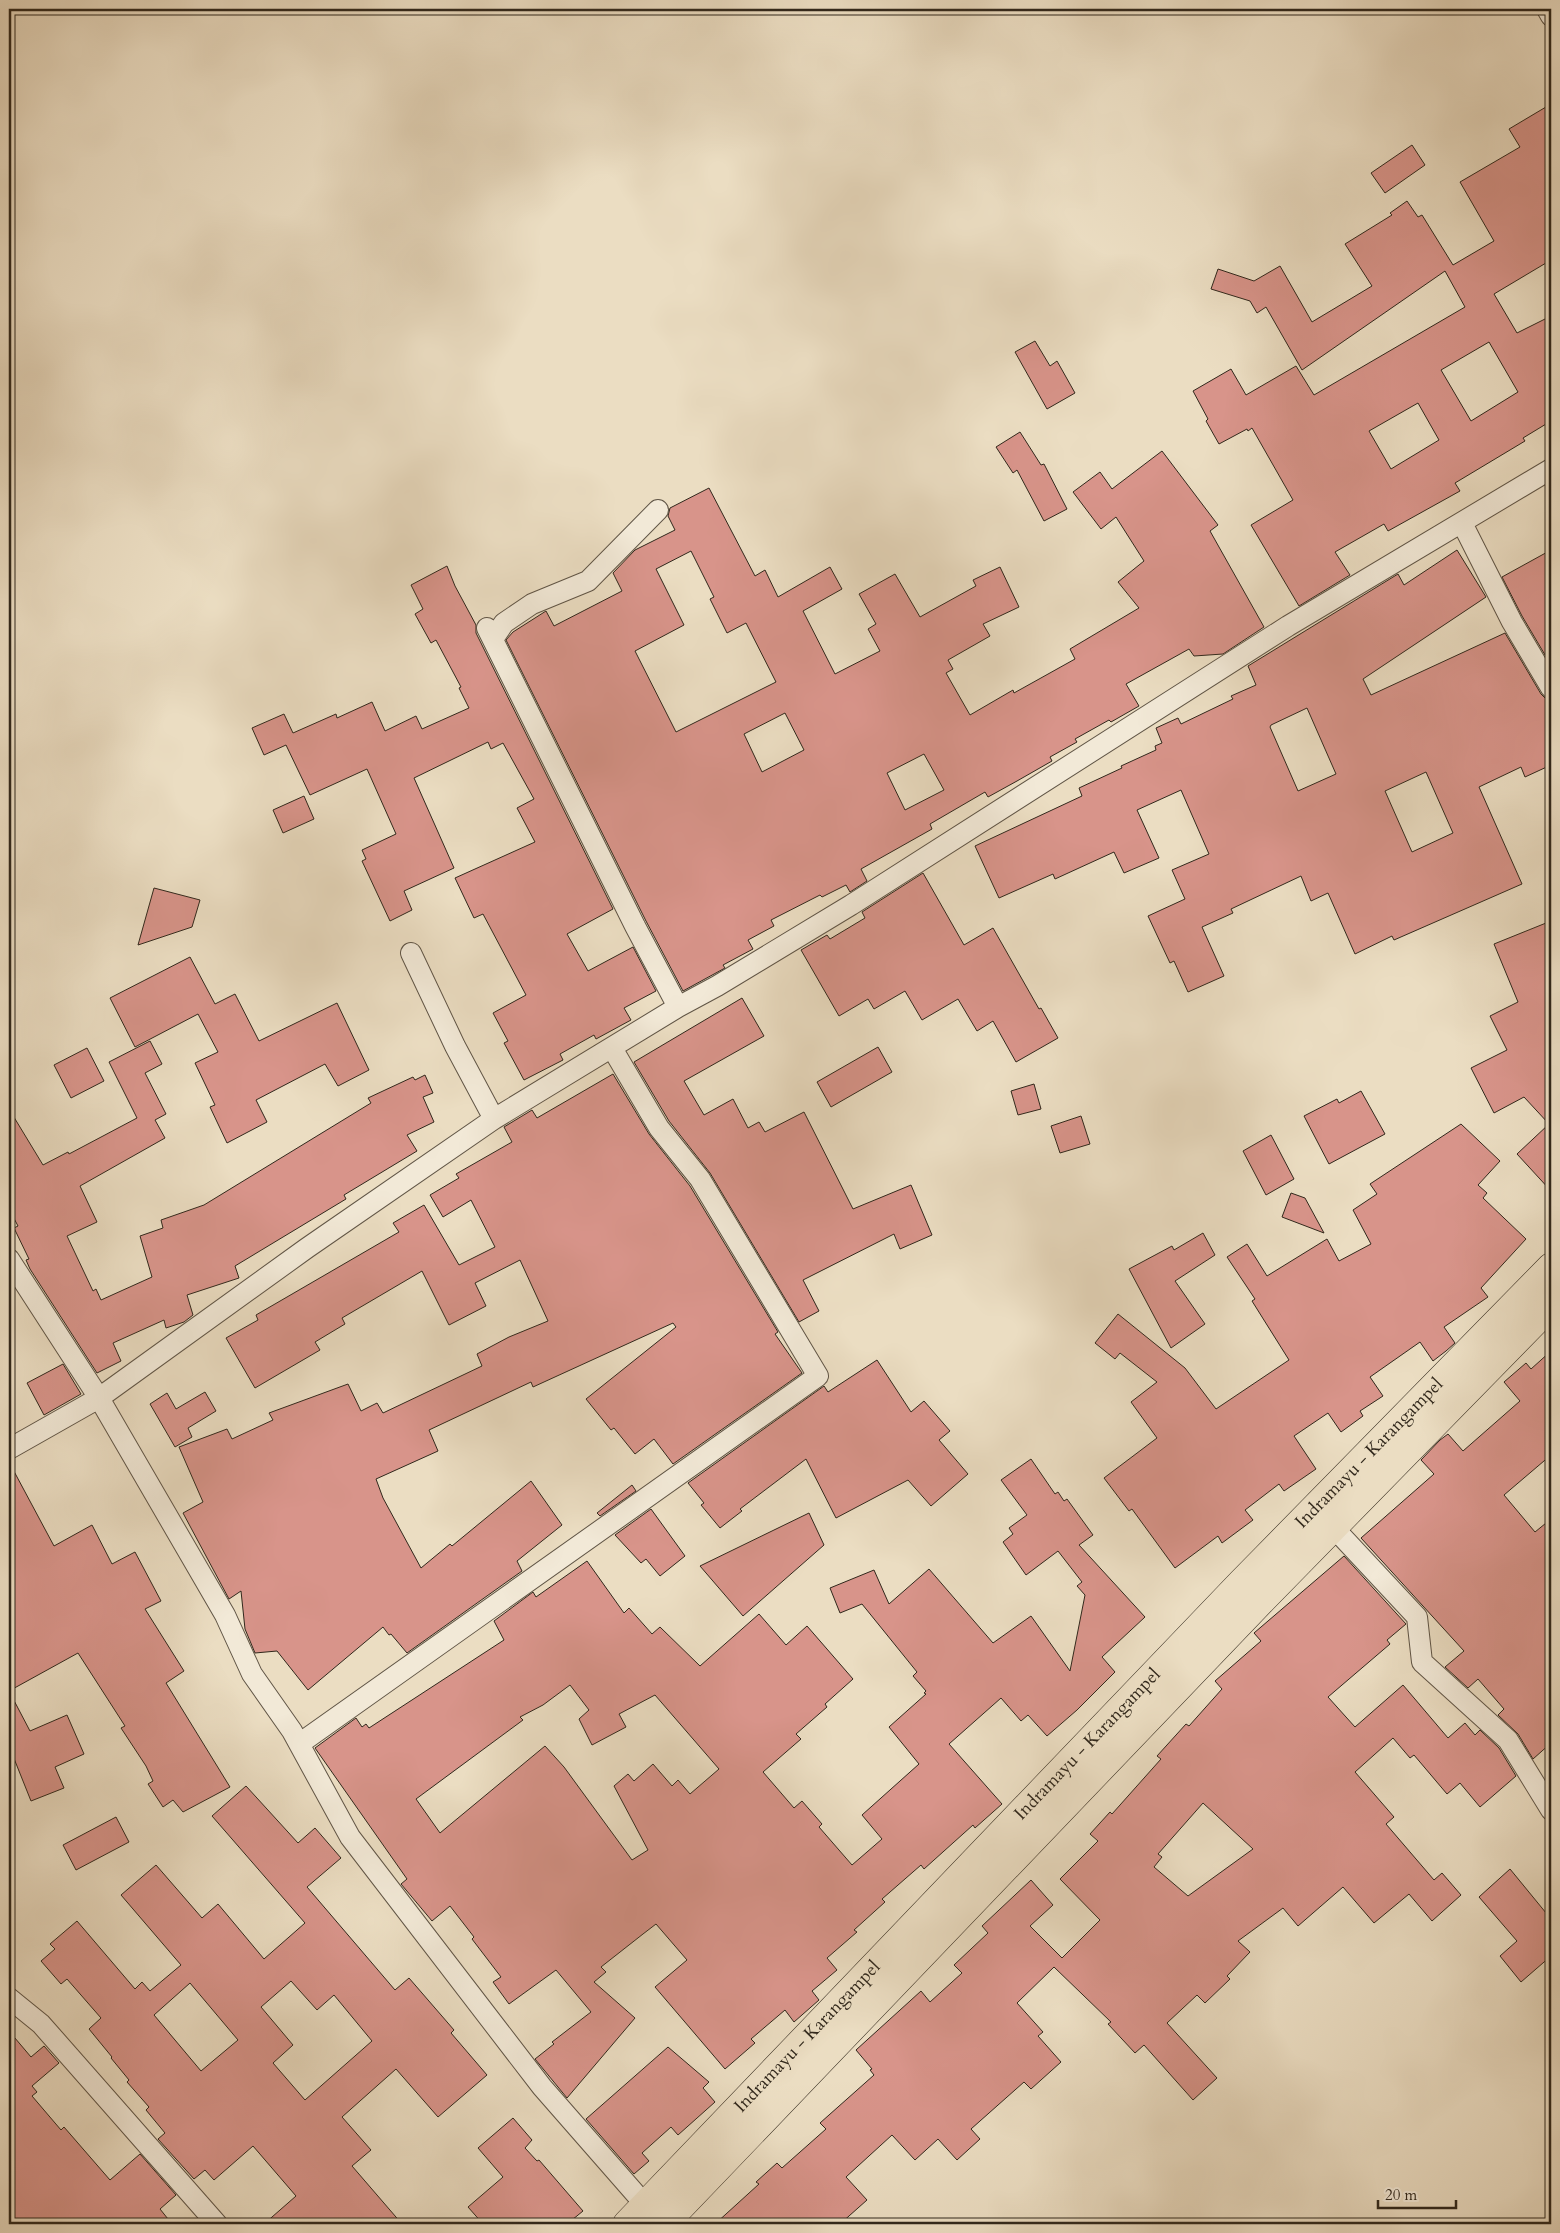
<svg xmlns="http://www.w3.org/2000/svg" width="1560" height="2233" font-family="Cardo,serif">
<rect width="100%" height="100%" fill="#ebddc2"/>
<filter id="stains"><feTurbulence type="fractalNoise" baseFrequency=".004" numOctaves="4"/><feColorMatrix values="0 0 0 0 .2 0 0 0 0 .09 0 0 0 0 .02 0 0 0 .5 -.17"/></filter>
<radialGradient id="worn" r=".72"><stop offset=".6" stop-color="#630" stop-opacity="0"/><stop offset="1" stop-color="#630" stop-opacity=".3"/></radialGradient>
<!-- building -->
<path fill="#d8948a" stroke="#31281c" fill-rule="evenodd" d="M1551,104V260L1494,294L1517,333L1551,316V421L1523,438L1525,441L1455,483L1460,491L1388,531L1384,524L1335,552L1350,575L1299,606L1251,525L1293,500L1252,428L1248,431L1247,429L1219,444L1206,421L1208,419L1193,391L1231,369L1246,395L1296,366L1314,395L1465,307L1445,271L1302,370L1266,307L1257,313L1250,301L1211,289L1218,269L1254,281L1280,266L1312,322L1372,286L1345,244L1392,215L1390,213L1407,201L1418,217L1422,215L1453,265L1494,241L1460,182L1520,147L1509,129ZM1489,342L1518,392L1471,421L1441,370ZM1418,403L1439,440L1391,469L1369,431Z
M1412,145L1425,165L1385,193L1371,173Z
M1035,341L1050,366L1057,361L1075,393L1047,409L1015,352Z
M1020,432L1041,465L1044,464L1067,509L1044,521L1017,470L1013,473L996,447Z
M1162,451L1218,525L1210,531L1264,627L1223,654L1194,656L1189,649L1126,684L1139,706L1111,722L1109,720L1075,739L1077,742L1050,757L1052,761L1017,781L988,797L985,792L930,824L932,829L861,869L867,881L850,892L846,885L822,897L820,895L771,920L774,926L748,940L753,949L723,965L725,968L683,991L646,921L506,640L513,632L546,611L554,626L622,591L613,573L635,550L675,530L668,516L670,508L709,488L755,576L765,570L778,597L830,567L842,589L803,611L835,674L880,651L868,629L876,624L859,594L895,574L920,617L976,586L973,580L1000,567L1019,607L983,624L990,636L948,660L953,669L946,673L970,715L1013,690L1014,693L1075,659L1070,649L1139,608L1118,582L1144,561L1116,517L1101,529L1073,492L1100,472L1112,489ZM691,551L714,597L710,599L727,633L746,623L776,682L676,732L635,651L684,625L656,569ZM785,713L804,750L762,772L744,734ZM924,754L944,790L905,810L887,773Z
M1457,550L1486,597L1363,679L1371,695L1505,633L1541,694L1546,699L1551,700V765L1525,777L1521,767L1479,787L1522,884L1394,940L1392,936L1355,954L1328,893L1311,901L1301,876L1231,909L1233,913L1202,927L1224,976L1188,992L1174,961L1170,963L1148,916L1185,899L1172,870L1209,854L1181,790L1137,810L1159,858L1124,873L1114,852L1055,879L1053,874L999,898L975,846L1082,796L1079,788L1122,768L1121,766L1156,750L1155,746L1162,743L1156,728L1178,718L1181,724L1233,699L1231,696L1256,685L1248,666L1398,574L1404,585ZM1307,708L1336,774L1298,791L1270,727L1271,725ZM1426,772L1453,833L1412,852L1385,791Z
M1551,550V665L1522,616L1502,577Z
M447,566L455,586L476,625V633L613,909L567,934L588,971L633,947L656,991L624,1008L631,1020L596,1039L594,1035L560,1054L563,1060L524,1080L504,1043L508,1041L493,1013L526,995L483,914L474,918L455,878L535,842L517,808L534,799L503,743L491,749L488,742L414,778L454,868L404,891L412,910L390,921L362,861L366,859L362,850L396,834L367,769L310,795L286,745L264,755L252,728L284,714L293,733L336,714L337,718L372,702L385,731L416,716L422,729L469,708L459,688L461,687L436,640L431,643L415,614L423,609L411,585Z
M304,796L314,819L283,833L273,810Z
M923,873L964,945L993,928L1039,1009L1041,1008L1058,1038L1016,1062L993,1021L977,1031L958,999L922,1020L905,991L874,1009L868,999L839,1016L801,950L827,935L830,939L865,918L862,912Z
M154,888L200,900L192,927L138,945Z
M1551,921V1191L1517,1154L1549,1124L1524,1097L1494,1113L1471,1068L1507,1050L1490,1016L1518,1002L1494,944Z
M190,957L215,1004L235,994L259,1041L337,1003L369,1070L338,1086L325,1064L256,1100L267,1122L227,1143L210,1107L215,1105L195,1063L218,1052L198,1014L135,1047L110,998Z
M742,998L764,1036L684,1081L704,1115L733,1099L748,1128L759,1122L765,1132L804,1112L853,1209L911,1185L932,1235L900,1249L894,1234L803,1280L819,1311L799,1322L710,1173L669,1121L634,1062Z
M150,1041L162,1064L145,1073L166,1114L155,1120L165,1138L80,1186L97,1222L67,1236L93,1291L96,1289L101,1300L152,1277L140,1236L163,1228L161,1220L204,1205L371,1103L368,1098L413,1077L415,1080L425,1075L433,1093L423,1097L434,1122L407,1135L417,1151L344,1195L346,1199L235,1266L239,1278L187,1295L193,1315L184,1322L166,1328L164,1320L113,1343L121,1361L97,1373L30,1269L26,1260L29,1259L14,1228L18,1226L9,1209V1109L43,1165L68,1152L69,1154L137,1118L109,1062Z
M878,1047L892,1072L831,1107L817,1082Z
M87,1048L104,1081L71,1098L54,1065Z
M613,1074L649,1134L690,1186L778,1332L775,1334L802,1373L673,1464L654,1439L635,1454L614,1428L611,1430L586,1399L676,1327L673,1323L533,1387L531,1382L429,1430L438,1451L376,1479L383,1498L421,1568L450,1544L452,1546L531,1481L562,1525L517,1561L522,1571L407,1653L391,1634L389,1635L383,1627L308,1690L277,1651L255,1653L245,1629L241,1591L229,1599L183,1513L203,1502L179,1447L227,1429L232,1439L273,1420L269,1413L348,1384L361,1411L377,1403L383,1413L482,1366L477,1354L509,1337L548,1321L520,1260L475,1283L486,1306L449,1325L422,1271L342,1318L345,1324L315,1342L320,1350L255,1388L226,1338L258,1320L256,1315L399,1232L393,1223L424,1205L459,1265L495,1247L471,1200L443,1217L430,1195L459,1178L456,1174L512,1142L504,1127L532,1110L537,1118Z
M1034,1084L1041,1109L1018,1115L1011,1091Z
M1361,1091L1385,1134L1329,1164L1304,1116L1337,1099L1339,1103Z
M1081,1116L1090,1144L1060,1153L1051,1126Z
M1461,1124L1500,1161L1478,1185L1487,1193L1483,1198L1526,1239L1481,1288L1488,1297L1444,1327L1455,1343L1446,1351L1433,1361L1420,1342L1370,1377L1383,1396L1360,1411L1363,1416L1341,1432L1328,1413L1294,1436L1316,1469L1284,1491L1279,1484L1245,1510L1253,1520L1222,1543L1218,1536L1175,1568L1132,1509L1129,1511L1104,1478L1157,1438L1131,1402L1157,1382L1120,1353L1115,1359L1095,1343L1118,1314L1185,1368L1216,1409L1289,1360L1252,1301L1255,1299L1227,1257L1247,1244L1267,1276L1327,1239L1339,1261L1371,1244L1353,1210L1377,1194L1370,1184Z
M1271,1135L1294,1179L1266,1195L1243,1151Z
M1291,1193L1305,1198L1324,1233L1282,1217Z
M1203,1233L1215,1255L1175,1281L1205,1324L1171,1348L1129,1269L1172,1246L1174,1250Z
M1551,1351V1455L1504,1495L1535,1532L1551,1519V1743L1533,1759L1518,1734L1498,1715L1504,1709L1478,1679L1468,1688L1445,1667L1464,1651L1361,1538L1434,1474L1421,1460L1440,1440L1448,1434L1463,1451L1520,1401L1504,1382L1526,1363L1531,1369Z
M877,1360L911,1412L924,1401L950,1431L939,1440L968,1474L931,1506L908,1480L836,1518L806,1459L740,1509L742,1511L720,1528L701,1505L704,1503L688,1483L824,1386L828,1392Z
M63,1364L81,1394L44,1415L27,1383Z
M205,1392L216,1411L188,1428L192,1437L175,1447L150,1404L167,1393L176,1409Z
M1031,1459L1055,1494L1058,1492L1064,1501L1067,1499L1093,1535L1079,1545L1145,1617L1102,1657L1115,1672L1077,1710L1047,1736L1028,1715L1021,1721L1001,1698L949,1744L1002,1804L975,1828L973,1825L924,1869L921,1865L882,1899L885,1902L854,1930L857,1932L827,1958L837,1970L812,1991L819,2000L794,2022L785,2010L751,2039L755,2043L725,2069L655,1987L687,1960L656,1924L643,1934L601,1967L606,1972L594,1982L635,2018L567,2098L535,2059L554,2044L552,2042L591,2012L556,1970L509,2004L493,1982L501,1977L472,1939L474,1937L450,1906L432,1921L401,1884L407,1879L315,1748L356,1718L362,1727L366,1724L369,1728L504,1640L494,1621L533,1592L536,1597L587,1561L624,1613L629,1608L652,1634L660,1627L700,1666L759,1614L786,1645L807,1626L853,1679L825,1704L827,1707L796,1734L801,1739L763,1772L794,1808L802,1801L822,1824L819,1827L852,1865L882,1839L862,1815L919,1764L889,1727L926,1694L924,1693L926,1691L913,1676L917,1672L862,1604L840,1613L830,1588L874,1570L889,1604L929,1569L993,1643L1031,1616L1070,1671L1085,1595L1077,1586L1082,1582L1058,1551L1026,1575L1003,1542L1013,1534L1009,1528L1027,1515L1001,1480ZM570,1685L589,1710L579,1719L592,1745L626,1727L619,1714L655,1695L719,1769L690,1794L678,1780L672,1786L653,1764L634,1781L628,1774L614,1786L648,1850L632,1860L564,1767L545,1746L440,1833L416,1799L523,1720L520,1717L543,1705Z
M9,1462L54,1546L92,1525L112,1564L135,1552L161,1601L145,1609L184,1671L166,1683L230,1787L183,1812L173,1800L163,1807L148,1784L153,1781L146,1766L121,1728L125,1726L78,1653L9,1691Z
M632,1485L636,1491L600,1516L597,1513Z
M651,1509L685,1556L660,1576L646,1559L641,1563L615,1535Z
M809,1513L824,1545L743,1616L700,1566Z
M1344,1556L1406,1624L1387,1640L1390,1644L1328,1697L1355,1727L1403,1685L1448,1738L1465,1723L1475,1735L1480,1730L1499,1748L1516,1776L1480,1807L1460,1783L1447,1794L1414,1755L1410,1758L1393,1738L1355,1772L1394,1817L1386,1824L1434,1880L1442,1873L1461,1895L1432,1921L1409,1894L1374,1923L1343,1887L1298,1926L1283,1908L1238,1941L1250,1952L1227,1976L1230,1979L1205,2003L1197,1995L1167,2023L1217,2078L1193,2100L1144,2045L1135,2053L1108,2024L1111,2022L1054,1967L1017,2003L1043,2032L1038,2036L1061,2062L1031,2089L1024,2082L971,2129L980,2139L957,2160L938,2139L915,2160L892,2135L846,2177L867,2200L840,2224H715L759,2184L756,2182L777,2163L782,2168L826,2129L820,2123L874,2075L870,2070L872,2069L856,2050L921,1991L930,2002L962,1973L954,1965L988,1933L982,1926L1031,1880L1053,1905L1030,1926L1062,1958L1100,1920L1060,1879L1098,1841L1090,1834L1110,1812L1112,1814L1161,1759L1157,1756L1186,1724L1189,1726L1222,1689L1215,1681L1261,1641L1254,1633ZM1203,1803L1253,1849L1188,1896L1154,1867L1162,1857L1158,1854Z
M9,1691L30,1731L67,1715L84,1754L55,1767L64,1788L31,1801L9,1746Z
M246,1786L298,1843L315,1828L341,1858L307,1887L395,1990L409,1978L454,2030L451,2033L487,2075L438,2117L396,2069L342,2117L371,2150L352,2166L402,2224H264L296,2196L253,2146L214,2180L205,2170L194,2179L158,2139L165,2133L146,2110L149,2107L127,2082L129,2080L111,2058L112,2057L89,2029L101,2018L67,1979L61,1984L41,1961L55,1949L50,1944L77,1921L135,1989L142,1982L150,1991L181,1965L121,1895L156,1865L202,1918L218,1904L264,1959L305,1923L212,1816ZM291,1981L317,2010L334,1995L372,2041L305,2100L273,2063L293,2045L261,2007ZM190,1983L238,2040L201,2071L154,2015Z
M116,1817L129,1842L76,1870L63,1845Z
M1510,1869L1551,1919V1956L1521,1982L1500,1956L1517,1941L1479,1897Z
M9,2031L31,2057L44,2046L59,2063L32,2086L37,2092L32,2096L61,2130L64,2127L110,2180L140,2154L176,2195L160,2209L172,2224H9Z
M668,2047L709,2082L703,2088L715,2102L678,2135L671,2127L642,2153L649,2161L634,2174L586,2119Z
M513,2118L532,2140L525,2148L537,2161L539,2160L583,2211L567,2224H483L468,2207L503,2177L478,2148Z"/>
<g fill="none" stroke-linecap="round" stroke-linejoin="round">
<!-- street casing -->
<g stroke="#605546" stroke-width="22">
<path id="street" d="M1547,9L1551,16
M1462,523L1512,622L1551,688
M487,628L635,926L678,1007
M493,639L504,623L532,604L588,581L658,510
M411,953L455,1046L494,1119
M9,1259L99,1398L9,1449
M1333,1527L1417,1617L1422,1662L1508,1740L1551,1810
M299,1744L818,1376L700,1179L659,1128L612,1048
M9,1998L41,2024L217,2224
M654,2215L542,2087L350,1837L292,1731L252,1674L225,1615L99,1398L307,1248L494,1119L678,1007L717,986L851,905L1288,626L1551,469"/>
</g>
<!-- primary casing -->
<g stroke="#31281c" stroke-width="29">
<g id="primary">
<path id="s1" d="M627,2224L1241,1583L1551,1267"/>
<path d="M664,2224L1263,1599L1551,1305"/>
</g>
</g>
<!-- street -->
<use href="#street" stroke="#f2e9d7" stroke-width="20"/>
<!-- primary -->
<use href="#primary" stroke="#ebddc2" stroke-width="28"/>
</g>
<g text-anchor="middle" stroke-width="5" stroke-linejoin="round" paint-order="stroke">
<!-- street labels -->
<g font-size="18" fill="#31281c" stroke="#f2e9d7">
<text dy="6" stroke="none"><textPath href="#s1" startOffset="1070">Indramayu - Karangampel</textPath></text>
<text dy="6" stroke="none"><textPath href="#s1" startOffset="665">Indramayu - Karangampel</textPath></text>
<text dy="6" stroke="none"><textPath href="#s1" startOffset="260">Indramayu - Karangampel</textPath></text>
</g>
</g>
<!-- margin -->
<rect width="1560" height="2233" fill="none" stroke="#ebddc2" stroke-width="30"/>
<rect x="10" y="10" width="1540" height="2213" fill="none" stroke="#31281c" stroke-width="2.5"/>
<rect x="15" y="15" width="1530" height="2203" fill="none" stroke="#31281c"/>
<!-- scale -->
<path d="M1378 2200v8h78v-8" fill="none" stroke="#31281c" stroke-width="2.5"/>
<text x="1385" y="2200" font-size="15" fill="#31281c" stroke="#f2e9d7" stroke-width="4" paint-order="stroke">20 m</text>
<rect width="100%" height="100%" filter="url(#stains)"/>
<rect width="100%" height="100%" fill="url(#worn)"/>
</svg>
